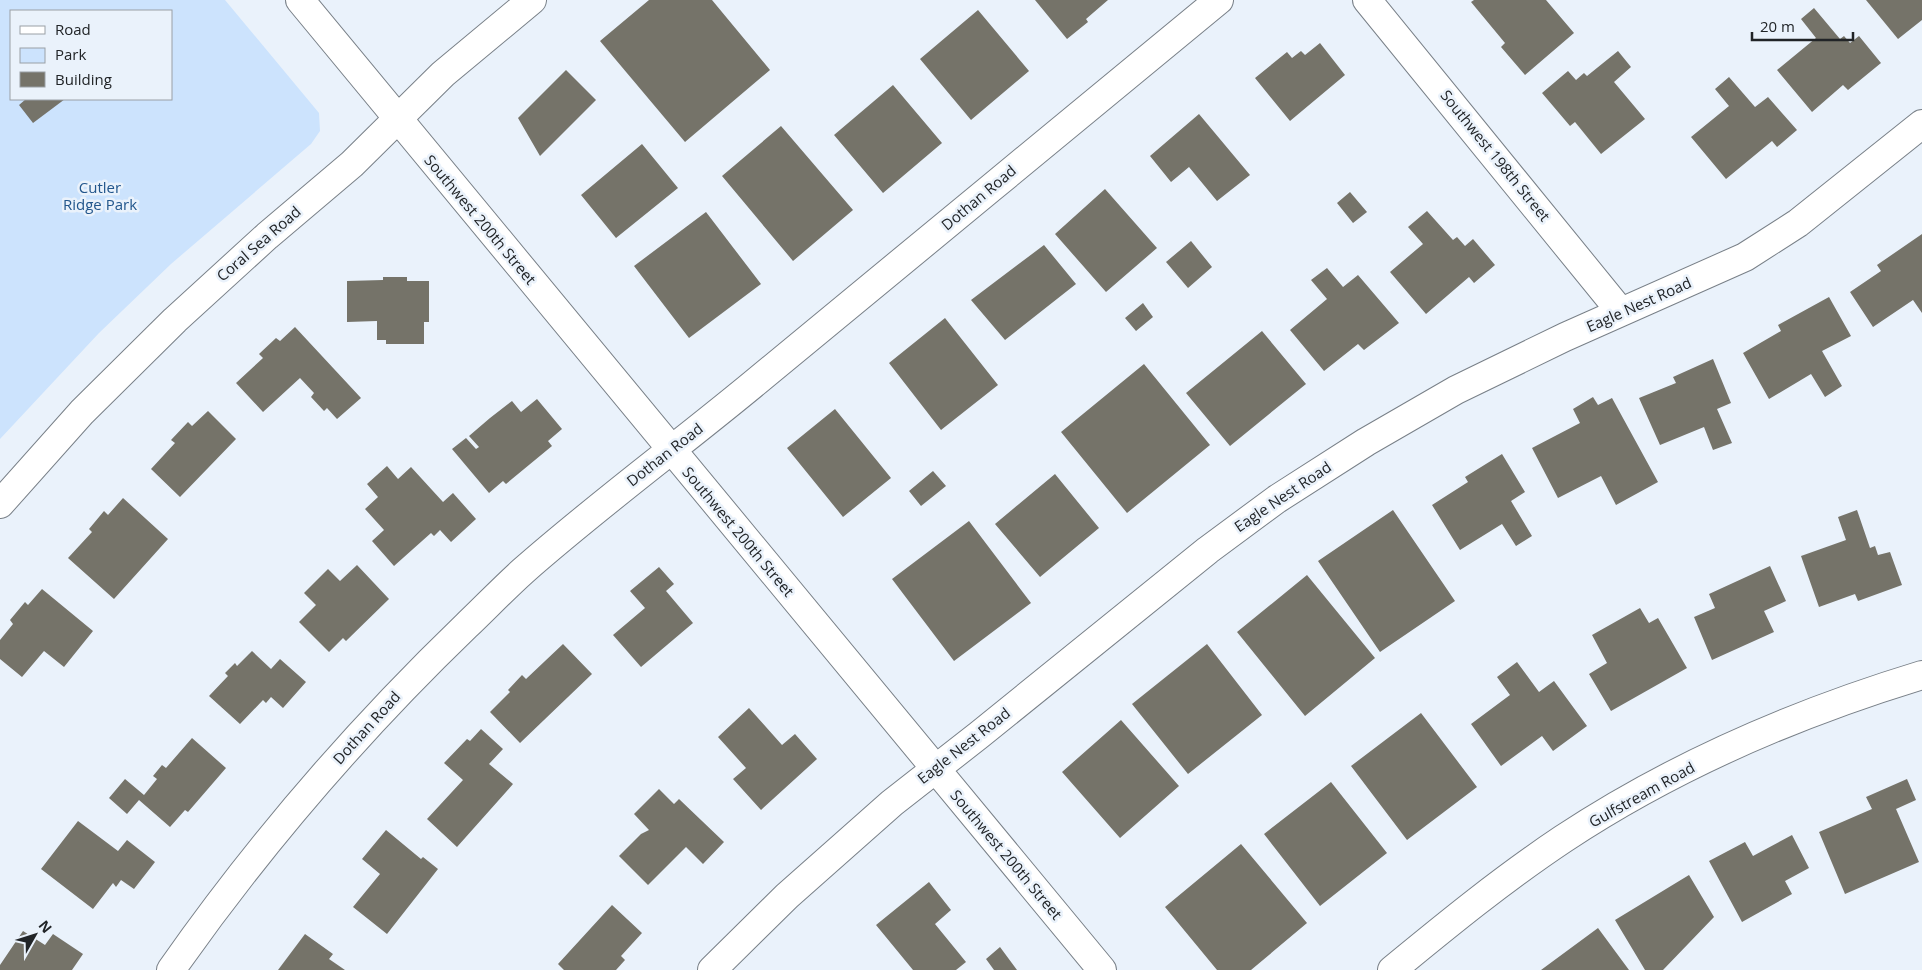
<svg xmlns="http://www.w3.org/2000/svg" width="1922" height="970" font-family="'Open Sans',sans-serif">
<rect width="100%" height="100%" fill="#eaf2fb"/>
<!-- green -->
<path fill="#cce3fd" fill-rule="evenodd" d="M0,0H225L319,113L320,131L311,144L171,264L99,333L0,439ZM11,11H171V99H11Z"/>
<!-- building -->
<path fill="#757369" d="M649,0H712L770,70L685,142L600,41Z
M1035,0H1108L1086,19L1088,22L1067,39Z
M1474,0H1546L1574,33L1525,75L1501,47L1505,43L1471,2Z
M1866,0H1922V20L1898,39Z
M1814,8L1840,39L1844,36L1850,43L1859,36L1881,63L1848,90L1843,85L1812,112L1777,70L1816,38L1801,19Z
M978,10L1029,71L971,120L920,59Z
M1320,43L1345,75L1290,121L1255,78L1287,52L1292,58L1301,51L1305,55Z
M1618,51L1631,67L1614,82L1645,119L1601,154L1575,122L1570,126L1542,93L1568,71L1576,80L1584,73L1587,76Z
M566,70L596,100L540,156L518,118Z
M1729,77L1755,107L1768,97L1797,130L1777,147L1772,141L1726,179L1691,137L1729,106L1715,89Z
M893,85L942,143L883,193L834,135Z
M26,99H65L33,123L19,105Z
M1199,114L1250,175L1217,201L1189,167L1171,182L1150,156Z
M781,126L853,210L793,261L722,176Z
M642,144L678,188L616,238L581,195Z
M1105,189L1157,248L1106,292L1055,234Z
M1350,192L1367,212L1353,223L1337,203Z
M1427,211L1453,240L1457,237L1465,246L1473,239L1495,265L1474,283L1469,277L1426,314L1390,272L1423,244L1408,227Z
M706,212L761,284L689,338L634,266Z
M1922,234V313L1913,300L1873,327L1850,292L1881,271L1877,265Z
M1191,241L1212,267L1188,288L1166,262Z
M1044,245L1076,284L1005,340L971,300Z
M1327,268L1343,287L1358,275L1399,323L1364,350L1358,344L1324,371L1290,330L1327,299L1311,280Z
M383,277H407V281H429V322H424V344H386V340H377V321L347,322V281L383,280Z
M1829,297L1851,336L1822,351L1842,386L1825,397L1811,374L1769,399L1743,353L1781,331L1778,325Z
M1143,303L1153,317L1136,331L1125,318Z
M945,318L998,385L941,430L889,363Z
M295,327L361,398L337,419L327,408L324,411L311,397L314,393L300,378L263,412L236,383L263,358L259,354L276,338L280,341Z
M1262,331L1306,384L1230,446L1186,393Z
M1713,359L1731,403L1717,409L1732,443L1713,450L1704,427L1660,445L1639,398L1676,383L1673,377Z
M1144,364L1210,445L1127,513L1061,432Z
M1593,397L1598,405L1612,398L1658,482L1616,505L1601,476L1558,498L1532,448L1580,423L1573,409Z
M537,399L562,429L548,441L552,446L506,484L503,481L489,493L452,449L466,438L476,449L479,447L469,436L490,418L512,401L521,412Z
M835,409L891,478L843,517L787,448Z
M208,411L236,439L180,497L151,469L175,443L171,440L188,422L192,426Z
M1502,454L1525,492L1511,501L1532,536L1516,546L1502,524L1460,550L1432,505L1468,482L1465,477Z
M387,466L398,479L411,467L443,502L453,493L476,519L451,542L440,530L434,536L431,533L394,566L372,541L384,530L365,509L378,497L367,484Z
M933,471L946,486L921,506L909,491Z
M1055,474L1099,528L1040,577L995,524Z
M123,498L168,539L114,599L68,558L92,532L89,529L104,511L108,515Z
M1393,510L1455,601L1380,652L1318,561Z
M1857,510L1870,548L1875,546L1878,555L1890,552L1902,585L1858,601L1855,594L1819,607L1801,556L1846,540L1838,517Z
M969,521L1031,603L954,661L892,579Z
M357,565L389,599L346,641L343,638L329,652L299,622L316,605L304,593L328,569L340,581Z
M1770,566L1786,601L1764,611L1774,632L1712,660L1694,617L1715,608L1709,594Z
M659,567L674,584L666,591L693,623L641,667L613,635L645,608L630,591Z
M1307,575L1375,658L1305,716L1237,632Z
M42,589L93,631L64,667L44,651L22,677L0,659V640L13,624L10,620L25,602L28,605Z
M1640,608L1649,623L1658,618L1687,668L1611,711L1589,674L1607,663L1592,635Z
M563,644L592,674L520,743L490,712L510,692L508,690L522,675L526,679Z
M1207,644L1262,715L1188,774L1132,704Z
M252,651L271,669L280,659L306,682L283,708L271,697L266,703L263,700L240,724L209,696L228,676L225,673L235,663L237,666Z
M1517,662L1539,692L1554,681L1587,726L1553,751L1542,736L1501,766L1471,724L1510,695L1497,677Z
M749,708L782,745L795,734L817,759L761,810L733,779L746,768L718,737Z
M1421,713L1477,787L1407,840L1351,766Z
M1121,720L1179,786L1120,838L1062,772Z
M481,729L503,749L489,764L513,784L457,847L427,819L463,780L444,763L467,739L470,741Z
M192,738L226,768L188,812L185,810L170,827L139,800L127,814L109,798L125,779L144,795L157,779L153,776L162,765L166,768Z
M1907,779L1916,800L1896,809L1919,862L1845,894L1819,832L1872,809L1866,797Z
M1331,782L1387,853L1320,906L1264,834Z
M659,789L674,804L679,799L724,842L703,864L686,847L648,885L619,856L641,834L649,830L634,814Z
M78,821L118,851L127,840L155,862L134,889L121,880L116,887L113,883L93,909L41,869Z
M386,830L421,859L423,857L438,869L387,934L353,907L380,874L362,859Z
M1792,835L1809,868L1785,881L1792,894L1742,922L1709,861L1745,842L1753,856Z
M1241,844L1307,923L1251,970H1217L1165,907Z
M1689,875L1714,917L1663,970H1645L1615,920Z
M929,882L951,910L935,924L966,962L956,970H913L876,925Z
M612,905L642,933L621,956L625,960L616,970H564L558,964Z
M1598,928L1629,970H1541Z
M23,931L45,945L53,934L83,954L72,970H0V965Z
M305,934L333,954L329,959L345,970H278Z
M1000,947L1017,970H994L986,959Z"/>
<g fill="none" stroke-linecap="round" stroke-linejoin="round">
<!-- minor casing -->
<g stroke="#798088" stroke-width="30">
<path id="minor" d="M300,0L1102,970
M1367,0L1621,312
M0,504L82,412L175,320L267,236L352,164L443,74L532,0
M171,970C258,846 357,731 466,626C485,608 503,589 523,571C600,503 684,442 763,376C915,251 1067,125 1219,0
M712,970L787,896L892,803L979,735L1208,550L1277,499L1366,442L1456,390L1565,337L1745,257L1798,223L1922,124"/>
</g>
<!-- tertiary casing -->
<g stroke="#798088" stroke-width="30">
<path id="tertiary" d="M1392,970C1448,924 1503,879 1563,839C1672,767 1797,713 1922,675"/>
</g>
<!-- minor -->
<use href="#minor" stroke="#fff" stroke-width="28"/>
<!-- tertiary -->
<use href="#tertiary" stroke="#fff" stroke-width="28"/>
</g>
<g text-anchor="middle" stroke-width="5" stroke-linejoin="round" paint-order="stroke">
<!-- street labels -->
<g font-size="15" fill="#212427" stroke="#eaf2fb">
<text transform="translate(1495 156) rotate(51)" y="5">Southwest 198th Street</text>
<text transform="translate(979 198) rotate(-40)" y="5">Dothan Road</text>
<text transform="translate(480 220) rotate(50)" y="5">Southwest 200th Street</text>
<text transform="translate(259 244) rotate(-41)" y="5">Coral Sea Road</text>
<text transform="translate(1639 305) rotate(-24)" y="5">Eagle Nest Road</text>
<text transform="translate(665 455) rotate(-38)" y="5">Dothan Road</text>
<text transform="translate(1283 497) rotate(-34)" y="5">Eagle Nest Road</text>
<text transform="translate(738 532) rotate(50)" y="5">Southwest 200th Street</text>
<text transform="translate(367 728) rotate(-48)" y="5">Dothan Road</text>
<text transform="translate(964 746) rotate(-38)" y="5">Eagle Nest Road</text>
<text transform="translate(1642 795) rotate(-29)" y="5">Gulfstream Road</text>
<text transform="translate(1006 855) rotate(50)" y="5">Southwest 200th Street</text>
</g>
<!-- park labels -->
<g font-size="15" fill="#22568c" stroke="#eaf2fb">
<text x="100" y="193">Cutler<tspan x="100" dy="17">Ridge Park</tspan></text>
</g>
</g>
<!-- legend -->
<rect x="10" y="10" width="162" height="90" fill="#eaf2fb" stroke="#9aa0a6"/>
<rect x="20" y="26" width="25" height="8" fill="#ffffff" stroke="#9aa0a6"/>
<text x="55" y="35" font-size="15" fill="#212427">Road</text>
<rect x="20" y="48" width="25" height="15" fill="#cce3fd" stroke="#9aa0a6"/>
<text x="55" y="60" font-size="15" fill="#212427">Park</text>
<rect x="20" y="72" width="25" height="15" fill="#757369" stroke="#9aa0a6"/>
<text x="55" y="85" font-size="15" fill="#212427">Building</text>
<!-- north arrow -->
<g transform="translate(35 935) rotate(51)" stroke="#eaf2fb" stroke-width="4" paint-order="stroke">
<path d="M0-4L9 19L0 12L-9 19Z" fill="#212427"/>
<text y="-8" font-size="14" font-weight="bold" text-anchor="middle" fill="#212427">N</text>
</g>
<!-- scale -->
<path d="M1752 32v8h101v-8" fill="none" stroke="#212427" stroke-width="2.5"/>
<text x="1760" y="32" font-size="15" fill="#212427" stroke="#eaf2fb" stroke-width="4" paint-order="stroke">20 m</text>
</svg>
